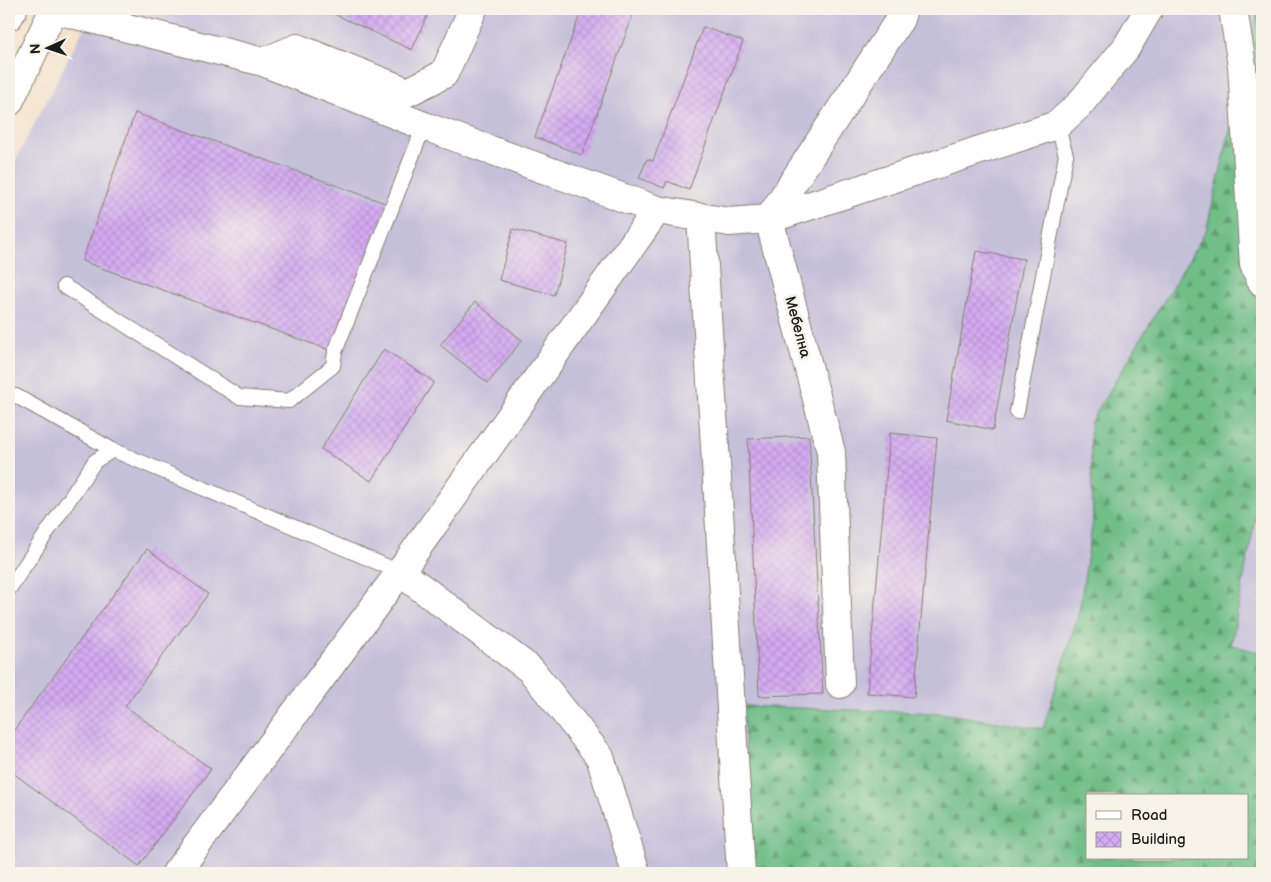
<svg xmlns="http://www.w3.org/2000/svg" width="1271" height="882" font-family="'Balsamiq Sans',sans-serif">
<defs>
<pattern id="forest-firs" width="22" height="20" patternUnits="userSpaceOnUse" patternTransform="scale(1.25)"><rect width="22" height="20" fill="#71be88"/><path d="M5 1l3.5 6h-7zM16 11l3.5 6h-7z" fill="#5c9a6e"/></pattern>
<pattern id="building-cross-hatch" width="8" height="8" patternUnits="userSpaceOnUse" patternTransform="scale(1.25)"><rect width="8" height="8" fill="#d4abf1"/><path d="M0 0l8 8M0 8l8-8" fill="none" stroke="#b593ce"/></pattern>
</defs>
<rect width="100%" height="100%" fill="#f7f3e8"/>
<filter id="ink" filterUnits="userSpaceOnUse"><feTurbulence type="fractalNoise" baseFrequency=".02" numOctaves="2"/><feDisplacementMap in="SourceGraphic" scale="10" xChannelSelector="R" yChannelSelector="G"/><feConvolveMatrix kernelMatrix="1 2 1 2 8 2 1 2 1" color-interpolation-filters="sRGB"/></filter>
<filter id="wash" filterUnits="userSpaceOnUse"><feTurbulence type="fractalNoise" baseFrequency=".0096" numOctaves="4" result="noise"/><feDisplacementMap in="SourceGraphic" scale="20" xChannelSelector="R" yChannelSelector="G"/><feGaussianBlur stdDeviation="1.12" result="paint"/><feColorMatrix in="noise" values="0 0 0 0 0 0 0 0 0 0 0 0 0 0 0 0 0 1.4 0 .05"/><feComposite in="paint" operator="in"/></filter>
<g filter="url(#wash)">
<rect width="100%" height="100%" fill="#f4e1c9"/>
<!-- industrial -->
<path fill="#c5c0da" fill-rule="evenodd" d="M94,9H1262V873H9V173ZM1087,796H1247V858H1087Z"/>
<!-- forest -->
<path fill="url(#forest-firs)" stroke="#466d52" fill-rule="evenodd" d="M1259,9H1262V483L1231,645L1262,653V873H755L752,867L743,706L940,713L1043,729L1079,612L1093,521L1090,423L1206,231ZM1087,796H1247V858H1087Z"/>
<g id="blocks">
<!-- building -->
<path fill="url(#building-cross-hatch)" d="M331,9H430L412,50L332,13Z
M582,9H635L582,155L535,137Z
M703,27L743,41L689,190L667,181L664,188L639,178L647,159L653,161Z
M135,113L388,204L335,352L82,261Z
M513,229L568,244L554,295L499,280Z
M976,251L1024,259L993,430L946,420Z
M475,302L522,340L488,383L440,345Z
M384,349L434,382L371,481L321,449Z
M890,433L937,438L914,697L867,693Z
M809,436L823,694L759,696L748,439Z
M147,549L208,594L125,706L211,769L139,866L9,770V737Z"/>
</g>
</g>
<g filter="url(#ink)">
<use href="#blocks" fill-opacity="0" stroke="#887e72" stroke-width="1"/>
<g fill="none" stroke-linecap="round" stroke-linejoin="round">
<!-- service casing -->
<g stroke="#887e72" stroke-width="16">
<path id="service" d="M64,286L239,397L289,401L333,366L335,352L424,126
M16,396L113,450
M1017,412L1066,155L1057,125
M9,589L95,461L113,450L400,572"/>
</g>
<!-- minor casing -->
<g stroke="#887e72" stroke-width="30">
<path id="minor" d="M52,9L263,62L424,126L657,210L729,222L769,219L1057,125L1078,106L1126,48L1149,9
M1233,9L1242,66L1254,265L1262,282
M263,62L297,48L408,92L444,74L473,9
M701,217L741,873
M400,572L531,670L600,757L636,873
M840,684L831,452L769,219L900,19L903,9
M176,873L400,572L657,210"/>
</g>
<!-- tertiary casing -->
<g stroke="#887e72" stroke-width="30">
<path id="tertiary" d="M9,16L13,9
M9,102L54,9"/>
</g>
<!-- service -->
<use href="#service" stroke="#fff" stroke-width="14"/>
<!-- minor -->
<use href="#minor" stroke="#fff" stroke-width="28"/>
<!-- tertiary -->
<use href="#tertiary" stroke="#fff" stroke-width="28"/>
</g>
</g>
<g text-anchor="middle" stroke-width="5" stroke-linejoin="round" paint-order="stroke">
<!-- street labels -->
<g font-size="15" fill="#1c1c1c" stroke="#f7f3e8">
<text transform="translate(798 327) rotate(75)" y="5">Мебелна</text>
</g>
</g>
<!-- margin -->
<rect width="1271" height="882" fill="none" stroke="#f7f3e8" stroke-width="30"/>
<!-- legend -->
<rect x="1086" y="794" width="162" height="65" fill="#f7f3e8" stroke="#9f9d96"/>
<rect x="1096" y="811" width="25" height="8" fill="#ffffff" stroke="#9f9d96"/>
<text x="1131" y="820" font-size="15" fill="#1c1c1c">Road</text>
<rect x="1096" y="832" width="25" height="15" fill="url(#building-cross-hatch)" stroke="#9f9d96"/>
<text x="1131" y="844" font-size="15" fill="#1c1c1c">Building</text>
<!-- north arrow -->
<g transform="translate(48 48) rotate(267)" stroke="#f7f3e8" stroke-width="4" paint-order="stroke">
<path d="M0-4L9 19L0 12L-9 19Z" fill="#1c1c1c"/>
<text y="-8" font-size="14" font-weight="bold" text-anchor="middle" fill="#1c1c1c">N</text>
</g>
</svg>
